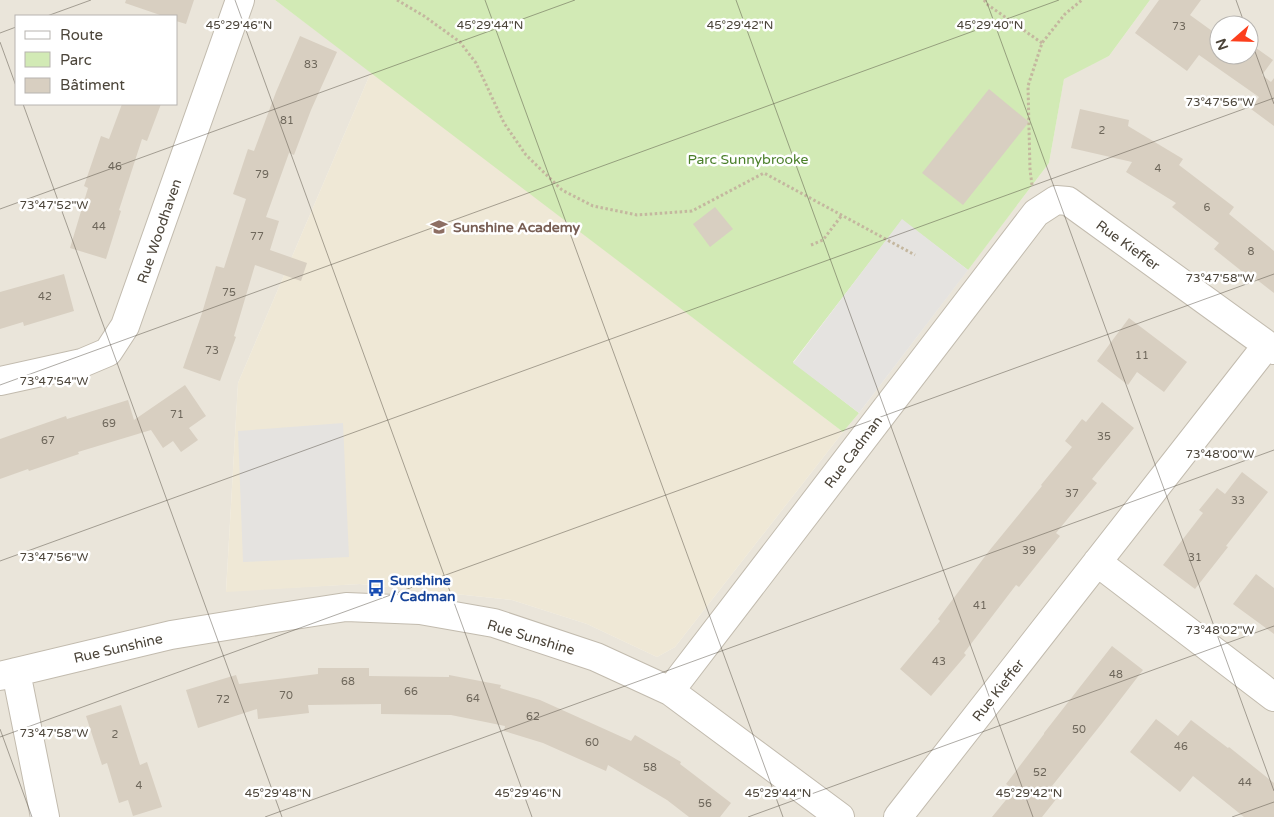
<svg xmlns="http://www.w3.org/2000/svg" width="1274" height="817" font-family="'Varela Round',sans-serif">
<rect width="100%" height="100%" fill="#f6f3ec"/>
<!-- residential -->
<path fill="#eae5da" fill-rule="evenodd" d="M0,0H275L371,72L238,383L226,591L360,584L512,600L587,624L657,657L675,647L843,432L859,413L1049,163L1064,78L1109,56L1150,0H1274V817H0ZM16,16H176V104H16ZM1219,25H1249V55H1219Z"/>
<!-- education -->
<path fill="#efe8d6" d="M371,72L843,432L675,647L657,657L587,624L512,600L360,584L226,592L238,383Z"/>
<!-- green -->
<path fill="#d2eab5" d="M275,0H1150L1109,56L1064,79L1049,163L968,270L902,220L793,362L859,413L843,432Z"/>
<!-- parking -->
<path fill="#e5e3e0" d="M902,219L968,270L859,413L793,363Z
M343,423L349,557L243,562L238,431Z"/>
<!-- building -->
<path fill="#d8cfc1" d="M126,0H194L186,24L176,21V16H163L125,3Z
M1159,0H1201L1190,15L1219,36V55H1249V43L1273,60L1262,75L1271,82L1274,78V126L1251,109L1259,97L1199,55L1187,71L1135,33Z
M300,36L337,52L311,110L294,155L289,153L266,217L279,221L270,250L307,263L301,281L255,265L234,336L236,337L220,381L183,368L202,313L216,266L224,268L246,199L233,194L248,149L254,151L276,92Z
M989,89L1029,122L963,205L922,173Z
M122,104H161L147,141L142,139L119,210L121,211L106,259L70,248L88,188L84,186L101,136L109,139Z
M1080,109L1129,120L1128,126L1183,159L1179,165L1234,207L1229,214L1274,251V293L1256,279L1254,281L1214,249L1219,243L1172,207L1176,203L1126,172L1132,162L1071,148Z
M715,207L733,229L710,247L693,224Z
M64,274L74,311L24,326L23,322L0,329V292Z
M1129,318L1187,362L1164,392L1137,372L1128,385L1097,361Z
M185,385L206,416L189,428L198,440L181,452L173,441L163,448L151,430L78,452L79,454L29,471L28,469L0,479V439L66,416L67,419L128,400L134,420Z
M1102,402L1134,428L1092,479L1097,483L1056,533L1060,536L1019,587L1016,585L964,653L966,655L931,696L900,669L940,621L938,619L989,551L1042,486L1041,485L1072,447L1065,441L1082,419L1086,422Z
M1242,472L1268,492L1226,546L1228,547L1195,589L1163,565L1203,513L1199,510L1217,488L1225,494Z
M1256,574L1274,588V634L1233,604Z
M1112,646L1143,670L1103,722L1052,786L1061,793L1042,817H992L1014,790L1006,784L1044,734V733Z
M318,668H369V676L449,677V675L501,685L500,688L540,700L631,741L635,735L681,762L680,764L731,803L720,817H689L667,800L608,765L606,771L543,743L504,731L505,726L451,715L381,714V704L308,705L309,713L258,719L257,709L198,728L186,690L236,675L239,684L318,674Z
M121,705L140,765L147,762L162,807L133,816L128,800L119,803L107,763L102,765L86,716Z
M1156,719L1178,736L1191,720L1228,748L1229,747L1274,783V817H1244L1193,776L1180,792L1130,752Z"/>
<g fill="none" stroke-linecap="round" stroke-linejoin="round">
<!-- minor casing -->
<g stroke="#c2bbae" stroke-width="30">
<path id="minor" d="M0,381L82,363L108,352L125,326L240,0
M1097,562L1274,697
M16,672L45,817
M0,676L171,635L275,618L346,607L420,610L494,623L596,657L670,691L840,817
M670,691L1036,213L1056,200L1068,201L1274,350
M898,817L1267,345"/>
</g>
<!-- path -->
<path stroke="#c4b79f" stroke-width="3" stroke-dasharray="2.5 2.5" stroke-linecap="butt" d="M397,0L424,16L460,42L476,63L504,123L526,155L562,190L593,206L637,215L692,211L764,173L915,255
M984,0L988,5L1042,43
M1032,185L1030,170L1028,86L1042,43L1065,14L1082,0
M811,245L823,240L842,215"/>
<!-- minor -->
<use href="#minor" stroke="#fff" stroke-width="28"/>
</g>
<!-- ticks -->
<path fill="none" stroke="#4b4439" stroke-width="1" stroke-opacity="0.45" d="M235,0L532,817M485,0L783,817M736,0L1033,817M986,0L1274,791M1236,0L1245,25M47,16L91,0M0,33L16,27M1249,35L1274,104M0,42L16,86M23,104L282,817M0,209L575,0M0,385L1059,0M0,561L1274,98M0,729L32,817M0,737L1274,274M265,817L1274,450M748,817L1274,626M1232,817L1274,802"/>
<!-- icons -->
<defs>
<g id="school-bare" transform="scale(1.35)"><path d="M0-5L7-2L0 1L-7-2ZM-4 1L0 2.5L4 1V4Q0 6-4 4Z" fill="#8d6e63" stroke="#fff" stroke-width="2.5" paint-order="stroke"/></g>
<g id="bus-bare" transform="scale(1.35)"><path d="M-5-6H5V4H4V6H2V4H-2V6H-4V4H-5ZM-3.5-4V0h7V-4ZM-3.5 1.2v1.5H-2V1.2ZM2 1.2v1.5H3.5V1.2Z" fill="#1a4fb4" stroke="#fff" stroke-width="2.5" paint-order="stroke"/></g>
</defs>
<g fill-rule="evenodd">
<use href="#school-bare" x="439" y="227"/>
<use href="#bus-bare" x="376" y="588"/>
</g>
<g text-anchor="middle" stroke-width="5" stroke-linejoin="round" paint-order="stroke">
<!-- number labels -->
<g font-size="11" fill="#6e675b">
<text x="1179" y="30">73</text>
<text x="311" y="68">83</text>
<text x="287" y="124">81</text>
<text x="1102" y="134">2</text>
<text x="115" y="170">46</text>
<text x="1158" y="172">4</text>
<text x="262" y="178">79</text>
<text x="1207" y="211">6</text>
<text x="99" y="230">44</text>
<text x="257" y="240">77</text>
<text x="1251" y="255">8</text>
<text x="229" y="296">75</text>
<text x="45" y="300">42</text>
<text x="212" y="354">73</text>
<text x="1142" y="359">11</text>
<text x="177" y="418">71</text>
<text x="109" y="427">69</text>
<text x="1104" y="440">35</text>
<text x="48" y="444">67</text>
<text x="1072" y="497">37</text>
<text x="1238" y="504">33</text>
<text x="1029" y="554">39</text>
<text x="1195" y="561">31</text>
<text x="980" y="609">41</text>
<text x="939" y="665">43</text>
<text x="1116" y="678">48</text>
<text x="348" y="685">68</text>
<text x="411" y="695">66</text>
<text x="286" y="699">70</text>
<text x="473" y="702">64</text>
<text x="223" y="703">72</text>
<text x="533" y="720">62</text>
<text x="1079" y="733">50</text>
<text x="115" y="738">2</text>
<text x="592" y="746">60</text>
<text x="1181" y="750">46</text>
<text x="650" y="771">58</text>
<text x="1040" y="776">52</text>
<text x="1245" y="786">44</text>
<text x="139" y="789">4</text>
<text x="705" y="807">56</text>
</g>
<!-- park labels -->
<g font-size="14" fill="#4a7f2a" stroke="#fff">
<text x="748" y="164">Parc Sunnybrooke</text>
</g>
<!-- education labels -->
<g font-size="14" font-weight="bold" fill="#785e54" stroke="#fff" text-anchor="start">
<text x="453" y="232">Sunshine Academy</text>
</g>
<!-- street labels -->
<g font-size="14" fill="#4b4439" stroke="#fff">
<text transform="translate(159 231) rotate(-71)" y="5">Rue Woodhaven</text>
<text transform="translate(1128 245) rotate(36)" y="5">Rue Kieffer</text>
<text transform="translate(853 452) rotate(-53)" y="5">Rue Cadman</text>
<text transform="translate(531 637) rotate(17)" y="5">Rue Sunshine</text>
<text transform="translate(118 648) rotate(-13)" y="5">Rue Sunshine</text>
<text transform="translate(998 690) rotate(-52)" y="5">Rue Kieffer</text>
</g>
<!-- transit labels -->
<g font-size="14" font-weight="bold" fill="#164399" stroke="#fff" text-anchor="start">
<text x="390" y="585">Sunshine<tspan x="390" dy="16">/ Cadman</tspan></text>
</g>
</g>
<g font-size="12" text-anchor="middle" fill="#4b4439" stroke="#fff" stroke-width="5" stroke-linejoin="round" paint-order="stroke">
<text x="239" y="29">45°29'46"N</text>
<text x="490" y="29">45°29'44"N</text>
<text x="740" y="29">45°29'42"N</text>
<text x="990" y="29">45°29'40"N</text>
<text x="1220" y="106">73°47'56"W</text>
<text x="54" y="209">73°47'52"W</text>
<text x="1220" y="282">73°47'58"W</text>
<text x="54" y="385">73°47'54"W</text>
<text x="1220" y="458">73°48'00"W</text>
<text x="54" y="561">73°47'56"W</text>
<text x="1220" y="634">73°48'02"W</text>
<text x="54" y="737">73°47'58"W</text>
<text x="278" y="797">45°29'48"N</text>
<text x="528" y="797">45°29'46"N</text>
<text x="778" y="797">45°29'44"N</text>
<text x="1029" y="797">45°29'42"N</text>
</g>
<!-- legend -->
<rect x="15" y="15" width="162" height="90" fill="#ffffff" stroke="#b7b4b0"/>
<rect x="25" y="31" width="25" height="8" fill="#ffffff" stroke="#b7b4b0"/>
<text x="60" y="40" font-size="15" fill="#4b4439">Route</text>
<rect x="25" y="52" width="25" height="15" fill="#d2eab5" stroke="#b7b4b0"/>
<text x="60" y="65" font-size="15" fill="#4b4439">Parc</text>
<rect x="25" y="78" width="25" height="15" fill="#d8cfc1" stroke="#b7b4b0"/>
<text x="60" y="90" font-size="15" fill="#4b4439">Bâtiment</text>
<!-- north arrow -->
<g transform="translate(1234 40) rotate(250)"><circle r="24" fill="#ffffff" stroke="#b7b4b0"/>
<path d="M0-4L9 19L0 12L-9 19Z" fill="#fc3f1d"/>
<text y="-8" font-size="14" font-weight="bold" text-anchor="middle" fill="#4b4439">N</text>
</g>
</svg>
